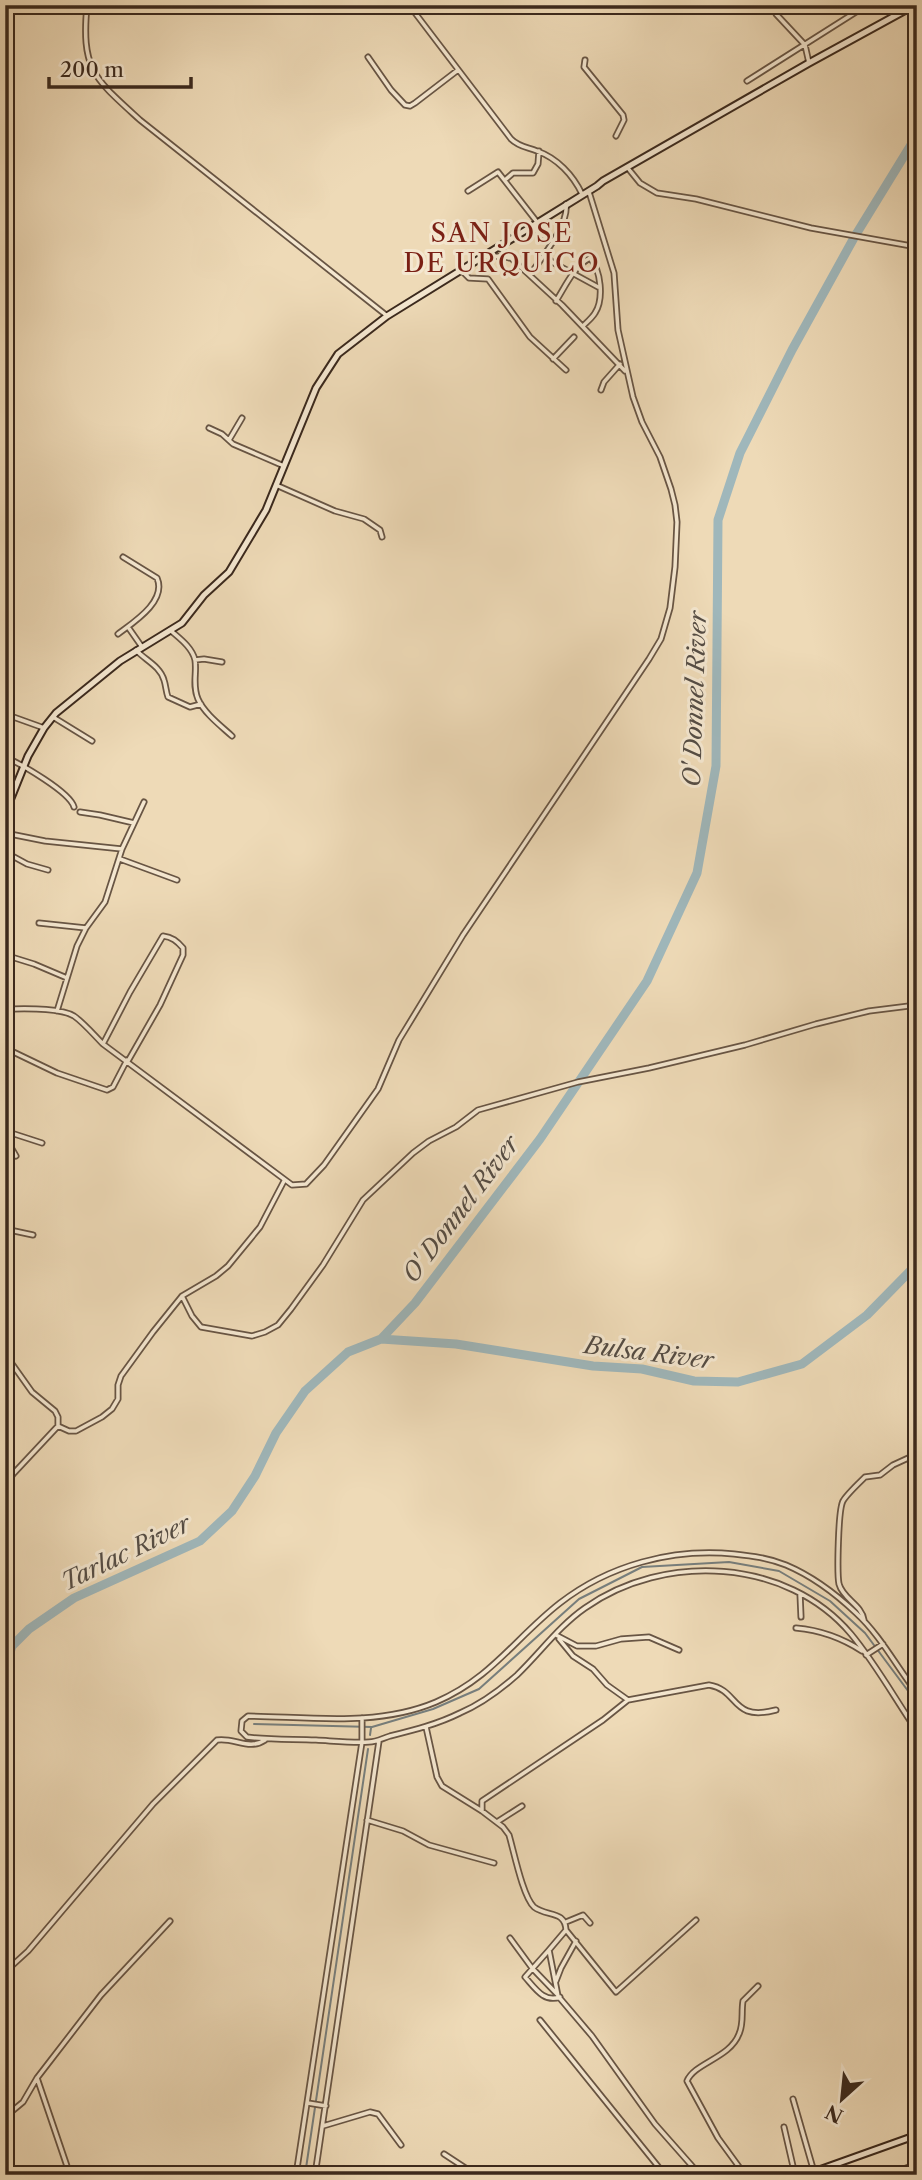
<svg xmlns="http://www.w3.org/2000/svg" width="922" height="2180" font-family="'Libre Caslon Text',serif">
<rect width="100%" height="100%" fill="#eedab7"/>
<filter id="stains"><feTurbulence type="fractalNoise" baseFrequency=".00286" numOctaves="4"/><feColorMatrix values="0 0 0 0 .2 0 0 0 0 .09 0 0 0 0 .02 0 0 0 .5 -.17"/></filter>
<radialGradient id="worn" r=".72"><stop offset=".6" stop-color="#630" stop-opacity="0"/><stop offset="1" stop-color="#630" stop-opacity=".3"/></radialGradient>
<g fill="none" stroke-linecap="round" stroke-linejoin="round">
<!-- stream -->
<path stroke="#777e7c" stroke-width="2" d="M254,1724L372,1727L433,1709L479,1689L579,1599L642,1567L729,1562L779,1571L830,1601L865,1633L917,1703
M370,1735L371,1728
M305,2175L368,1749"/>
<!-- river -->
<path stroke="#9fb7bb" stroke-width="9" d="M381,1339L456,1344L593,1366L642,1369L694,1381L738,1382L802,1364L867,1315L917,1264
M5,1682L7,1662L12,1646L29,1629L74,1598L200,1541L232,1511L255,1476L276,1433L305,1391L348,1352L381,1339L415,1303L540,1139L647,981L697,873L716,766L718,520L740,453L792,350L855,236L917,135"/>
<!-- street casing -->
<g stroke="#685544" stroke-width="7">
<path id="street" d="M87,5C81,70 94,78 140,120L386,315
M409,5L511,139C519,147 527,147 537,151C557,158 573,175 582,194
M776,5V14L805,45L809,63
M368,57L391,90L405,105L410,106L415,103L458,70
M585,60L584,67L623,115L624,120L616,136
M747,81L867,5
M627,167L640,183L657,193L696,199L811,228L917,247
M505,180L513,173H533L538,164L539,151
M468,191L498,172L537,222
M533,225L537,232L552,241
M499,247L562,305L625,371
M544,254L552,262L598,287
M486,257L502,256L509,258
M462,271L469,278L488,279L530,337L566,370
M530,275C542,257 569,225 566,204
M556,301C565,287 574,266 590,258C601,270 604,299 595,313C592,318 587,322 583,326
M553,359L574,337
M601,390L604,382L620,364
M209,428L222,434L233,444L284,466
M229,440L242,418
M276,485L335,511L364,519L380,530L382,537
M128,627L142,647
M170,630C179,638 192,647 195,660C197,673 192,685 198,699C204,713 221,726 232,736
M118,634C134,622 167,601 157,578L123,557
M136,650C145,660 160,666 164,680C166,686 166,692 168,697L190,707L201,704
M195,660L204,659L222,662
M5,714L44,728
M53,717L92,741
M5,757C21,764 70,792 74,807
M80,812L100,815L134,823
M5,833L45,841L122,849
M5,852L27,864L48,870
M120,859L177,880
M39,923L86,928
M5,955L34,964L67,978
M5,1009C23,1009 59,1007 74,1016C84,1023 94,1035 103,1044L292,1185L306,1184L324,1165L378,1089L399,1040L463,935L649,659L661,639L670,608L675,567L677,522L675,505L671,489L660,457L642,422L633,397L618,330L614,273L589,192
M57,1011L77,946L86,928L105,902L122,849L144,802
M103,1044L130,992L163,936C172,937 177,941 183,948V955L160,1005L128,1061
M5,1048L57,1073L107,1090L113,1087L127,1060
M5,1131L42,1143
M5,1137L16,1156
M5,1229L33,1235
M182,1296L192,1316L201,1327L252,1336L265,1332L278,1325L291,1309L323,1265L363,1200L413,1153L429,1141L456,1127L478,1110L578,1082L649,1068L745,1045L816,1024L869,1011L917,1005
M5,1354L32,1392L55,1411L58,1417V1426L14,1473L5,1485
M58,1426L69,1431H76L102,1417L112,1409L118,1399V1385L121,1376L153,1332L182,1296L216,1276L228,1266L260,1227L284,1181
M800,1594L801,1617
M864,1620C862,1605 843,1599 839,1584C837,1574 838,1510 843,1501C847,1494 859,1483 865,1477L880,1475L893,1465L917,1454
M796,1628C819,1630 842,1638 862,1651
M556,1635L577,1646H596L621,1639L649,1637L679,1650
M559,1639L573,1656L593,1669L607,1685L628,1700
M866,1655L883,1644
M917,1693C896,1666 881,1636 856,1613C836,1594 812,1576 786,1565C769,1558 752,1556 734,1554C672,1548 609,1565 560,1603C515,1638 492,1678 436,1702C377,1727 310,1717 248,1716L242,1721L241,1731L247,1737C270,1740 293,1739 316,1740C334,1741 352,1743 369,1742C377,1742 383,1738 390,1736C414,1730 438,1724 460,1713C481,1704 500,1690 517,1675C540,1653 559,1626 585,1608C664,1552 787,1558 851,1634C876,1664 895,1699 917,1731
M426,1727L437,1777L442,1786L482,1811L503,1827L509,1835C514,1852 523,1897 534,1907C547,1917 565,1910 566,1930L549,1950L558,1996L592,2036L655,2124L700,2175
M482,1811V1801L603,1720L628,1700L709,1685C740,1690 730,1722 776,1710
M367,1820L403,1831L429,1845L494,1863
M497,1822L522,1806
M566,1922L583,1915L590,1923
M566,1930L616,1992L696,1920
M510,1938L532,1968L557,1994
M549,1950L525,1977C535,1988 544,2003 560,1997
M5,1972L28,1951L153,1804L217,1740C234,1737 249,1751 265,1740
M556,1981L561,1968L576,1941
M540,2020L665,2175
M37,2078L70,2175
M793,2099L814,2172
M308,2103L326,2106
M5,2117L23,2102L37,2078L101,1995L170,1921
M323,2126L370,2112L378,2114L401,2145
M784,2127L795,2175
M444,2154L476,2175
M296,2175L362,1742V1718
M315,2175L379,1741
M537,2175L540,2172
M745,2175L718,2138L687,2081C694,2063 730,2058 739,2034C744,2023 741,2013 743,2001L758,1986
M887,2175L917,2164"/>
</g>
<!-- secondary casing -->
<g stroke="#3b291d" stroke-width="9">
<path id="secondary" d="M5,813L28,756L44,728L56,713L120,661L182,623L204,595L229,572L266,510L316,388L338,354L387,316L597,186L603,181L809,63L915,5
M805,2175L917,2135"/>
</g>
<!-- street -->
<use href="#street" stroke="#f4e7d0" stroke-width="3.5"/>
<!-- secondary -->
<use href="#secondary" stroke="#f4e7d0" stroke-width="5"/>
</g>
<g text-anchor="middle" stroke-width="6" stroke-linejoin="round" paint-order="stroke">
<!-- water labels -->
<g font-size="24" font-style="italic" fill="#544c44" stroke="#f4e7d0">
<text transform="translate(695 699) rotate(-88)" y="8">O' Donnel River</text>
<text transform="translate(461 1209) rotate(-53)" y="8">O' Donnel River</text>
<text transform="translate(649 1353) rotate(7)" y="8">Bulsa River</text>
<text transform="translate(126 1553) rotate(-26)" y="8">Tarlac River</text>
</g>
<!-- quarter labels -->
<g font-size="26" letter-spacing="2" fill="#7a1f14" stroke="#f4e7d0">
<text x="502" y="242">SAN JOSE<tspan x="502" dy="30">DE URQUICO</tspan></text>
</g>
</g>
<!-- margin -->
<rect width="922" height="2180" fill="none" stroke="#eedab7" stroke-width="28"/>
<rect x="7" y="7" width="908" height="2166" fill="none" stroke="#3b291d" stroke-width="3.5"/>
<rect x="14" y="14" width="894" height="2152" fill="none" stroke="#3b291d" stroke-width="2"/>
<!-- north arrow -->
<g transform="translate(842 2099) rotate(207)" stroke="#f4e7d0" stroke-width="5" paint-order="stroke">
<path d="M0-5L12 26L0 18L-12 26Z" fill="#3b291d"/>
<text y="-10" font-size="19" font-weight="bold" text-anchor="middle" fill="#3b291d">N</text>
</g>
<!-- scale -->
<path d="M49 77v10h142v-10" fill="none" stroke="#3b291d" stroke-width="3.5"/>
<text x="60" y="77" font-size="21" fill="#3b291d" stroke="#f4e7d0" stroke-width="5" paint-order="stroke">200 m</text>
<rect width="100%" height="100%" filter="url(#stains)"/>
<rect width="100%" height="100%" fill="url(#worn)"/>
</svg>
